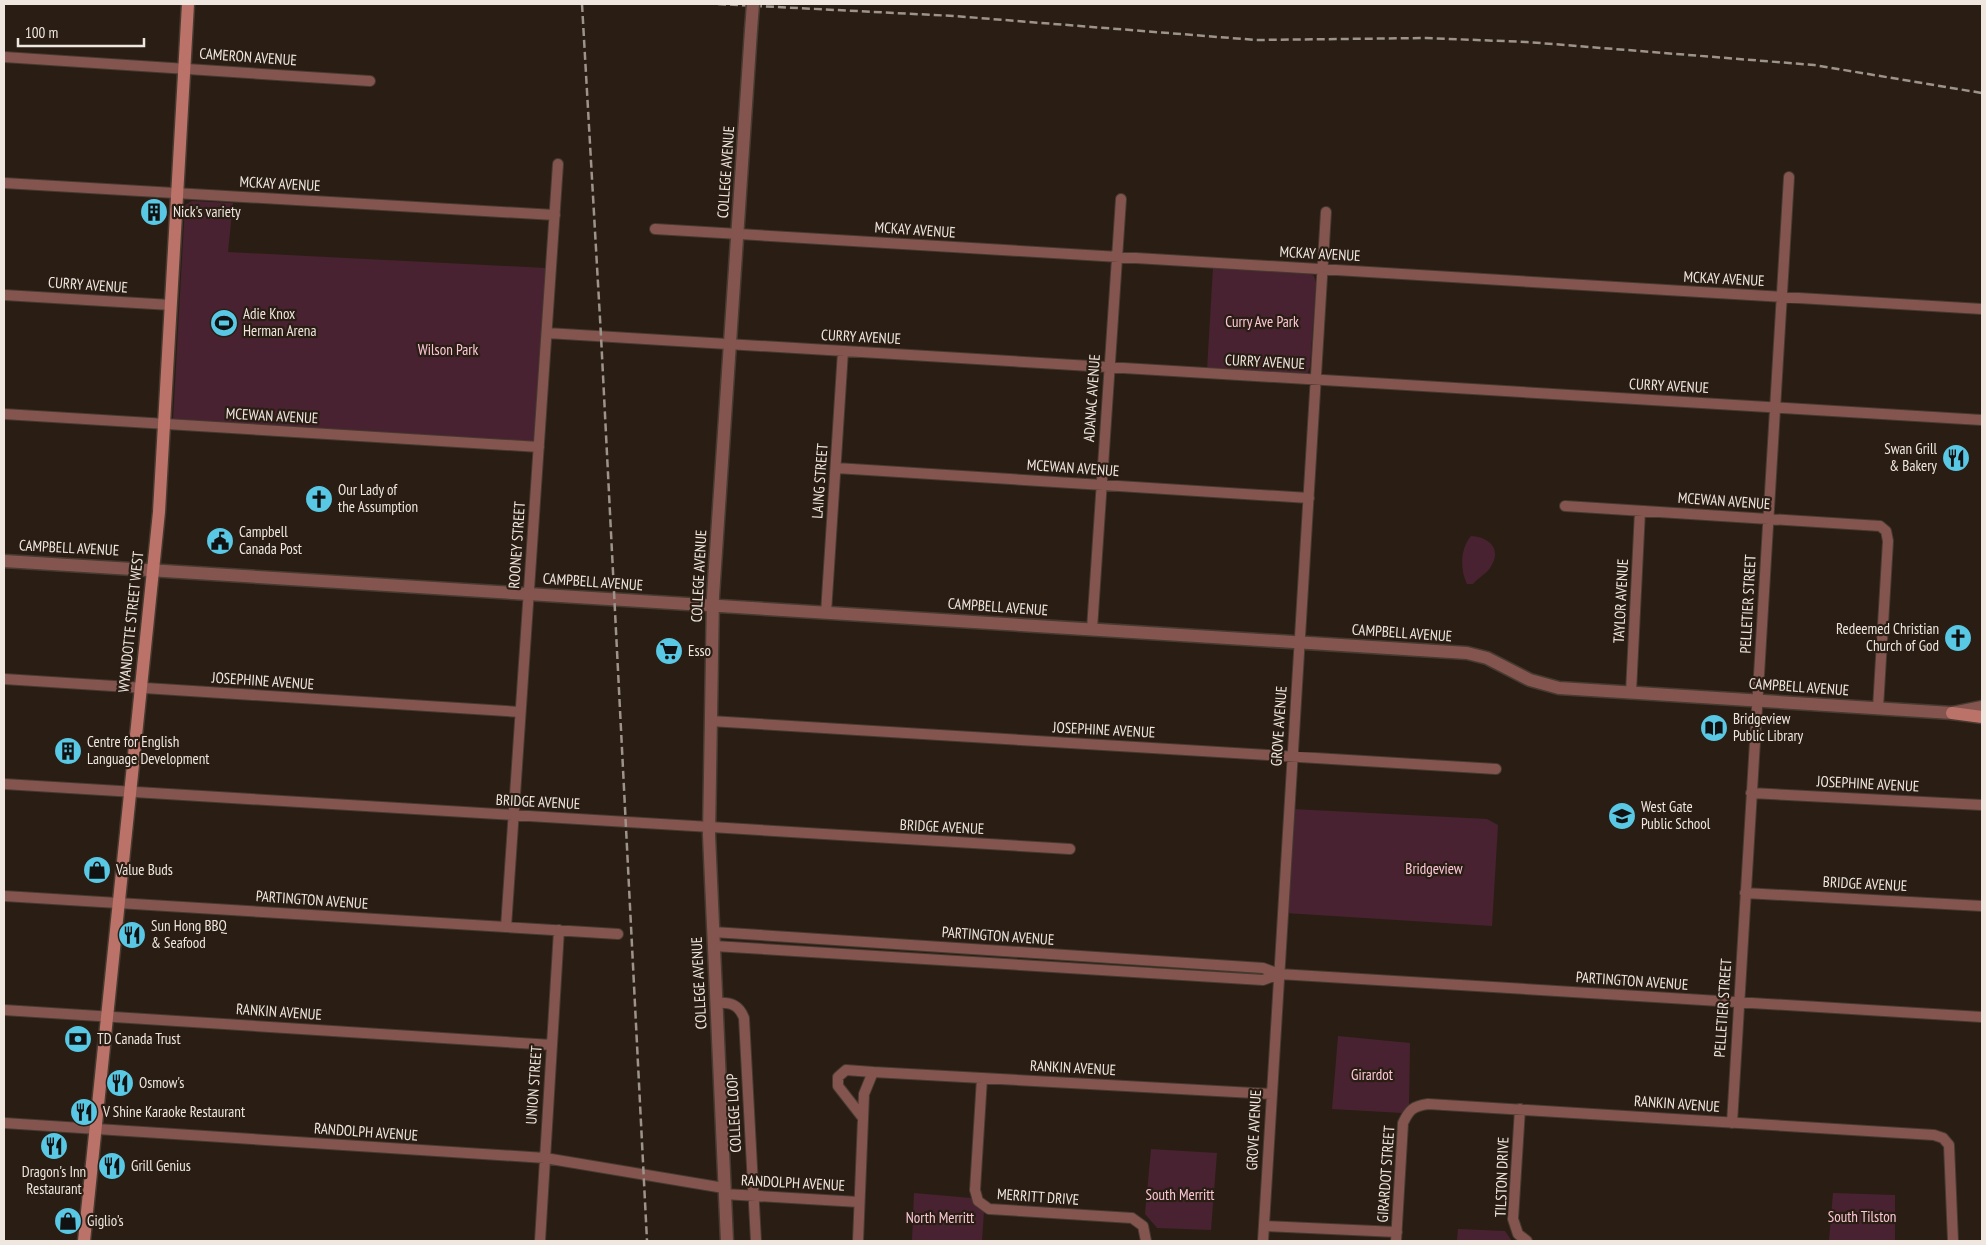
<svg xmlns="http://www.w3.org/2000/svg" width="1986" height="1245" font-family="'PT Sans Narrow',sans-serif">
<rect width="100%" height="100%" fill="#2a1e14"/>
<!-- green -->
<path fill="#482230" d="M192,201L233,203L228,252L546,268L535,442L173,420L185,205Z
M1213,268L1308,273L1314,276L1316,283L1310,367L1307,374L1300,376L1207,370Z
M1471,536C1489,537 1503,549 1490,568C1486,574 1478,578 1473,584H1467C1460,569 1460,549 1471,536Z
M1293,809L1487,819L1498,825L1492,926L1285,913Z
M1338,1036L1410,1043L1409,1105L1402,1113L1332,1109Z
M1151,1149L1217,1153L1211,1230L1157,1228L1145,1214Z
M914,1193L971,1198L978,1207L984,1211L982,1241H912Z
M1833,1193L1895,1195V1241H1829Z
M1458,1229L1505,1231L1512,1241H1457Z"/>
<g fill="none" stroke-linecap="round" stroke-linejoin="round">
<!-- minor casing -->
<g stroke="#463a31" stroke-width="12">
<path id="minor" d="M4,57L370,81
M4,183L555,215
M655,229L1982,309
M4,295L171,305
M547,333L1982,420
M4,414L539,447
M836,468L1309,498
M1565,506L1880,526L1886,531L1888,541L1878,708
M826,613L843,351
M1092,629L1121,199
M4,679L520,712
M1631,692L1640,511
M710,721L1496,769
M4,784L1070,849
M1751,793L1982,805
M1745,893L1982,906
M4,896L618,934
M506,927L558,164
M713,932L1263,968L1279,974L1982,1017
M714,946L1263,980L1279,974
M717,1003C731,1002 739,1005 744,1018L756,1241
M4,1010L552,1045
M873,1072L1272,1094
M982,1078L975,1190L978,1201L989,1209L1132,1218L1143,1226L1146,1241
M1520,1109L1513,1219L1518,1234L1527,1241
M4,1123L545,1158L724,1188
M1732,1123L1789,177
M724,1194L859,1202
M1264,1226L1397,1232
M540,1241L559,930
M858,1241L864,1094L873,1072L846,1070L838,1077V1086L863,1118
M1263,1241L1326,212
M1396,1241L1403,1123C1409,1110 1413,1106 1428,1104L1934,1135L1943,1138L1949,1145L1953,1241"/>
</g>
<!-- tertiary casing -->
<g stroke="#463a31" stroke-width="15">
<path id="tertiary" d="M4,561L1467,653L1487,658L1530,680L1559,688L1952,713L1982,707
M727,1241L709,835L713,596L751,30"/>
</g>
<!-- secondary casing -->
<g stroke="#463a31" stroke-width="15">
<path id="secondary" d="M1952,713L1982,717
M84,1241L159,512L188,4"/>
</g>
<!-- minor -->
<use href="#minor" stroke="#83554e" stroke-width="10"/>
<!-- tertiary -->
<use href="#tertiary" stroke="#83554e" stroke-width="12"/>
<!-- secondary -->
<use href="#secondary" stroke="#bb7268" stroke-width="12"/>
<!-- rail -->
<path stroke="#9d938b" stroke-width="2.5" stroke-dasharray="8 4" stroke-linecap="butt" d="M582,4L601,336L647,1241
M718,4L954,16L1256,40L1426,38L1527,42L1814,65L1982,93"/>
<!-- tertiary-bridge casing -->
<g stroke="#463a31" stroke-width="15" stroke-linecap="butt">
<path id="tertiary-bridge" d="M751,30L753,4"/>
</g>
<!-- tertiary-bridge -->
<use href="#tertiary-bridge" stroke="#83554e" stroke-width="12"/>
</g>
<!-- icons -->
<defs>
<g id="building-disc" transform="scale(1.4375)"><circle r="9.5" fill="#58c8e4" stroke="#2a1e14"/><path d="M-4-6H4V6H1V3H-1V6H-4ZM-2.5-4.3h1.7v1.8h-1.7ZM.8-4.3h1.7v1.8H.8ZM-2.5-1h1.7V.8h-1.7ZM.8-1h1.7V.8H.8Z" fill="#111"/></g>
<g id="stadium-disc" transform="scale(1.4375)"><circle r="9.5" fill="#58c8e4" stroke="#2a1e14"/><path d="M0-5a6.5 5 0 1 0 0 10a6.5 5 0 1 0 0-10ZM-3.5-1.8h7v3.6h-7Z" fill="#111"/></g>
<g id="restaurant-disc" transform="scale(1.4375)"><circle r="9.5" fill="#58c8e4" stroke="#2a1e14"/><path d="M-5-6h1v4h1v-4h1v4h1v-4h1v5L-1.5 .5V6h-2V.5L-5-1ZM5-6V6H3V1.5H1.5Q1.5-4 5-6Z" fill="#111"/></g>
<g id="church-disc" transform="scale(1.4375)"><circle r="9.5" fill="#58c8e4" stroke="#2a1e14"/><path d="M-1.2-6h2.4v3.5h3.3v2.4h-3.3V6h-2.4V-.1h-3.3v-2.4h3.3Z" fill="#111"/></g>
<g id="civic-disc" transform="scale(1.4375)"><circle r="9.5" fill="#58c8e4" stroke="#2a1e14"/><path d="M-.6-6.5H3V-4.5H.6V-3L4-1V1h2V6H-6V1h2V-1L-.6-3ZM-1.2 2.5V6h2.4V2.5Z" fill="#111"/></g>
<g id="supermarket-disc" transform="scale(1.4375)"><circle r="9.5" fill="#58c8e4" stroke="#2a1e14"/><path d="M-6-5.5h2.5l.6 2H6L4.5 2H-2.5L-4.4-4H-6ZM-1.5 3.2a1.3 1.3 0 1 0 .1 0ZM3 3.2a1.3 1.3 0 1 0 .1 0Z" fill="#111"/></g>
<g id="library-disc" transform="scale(1.4375)"><circle r="9.5" fill="#58c8e4" stroke="#2a1e14"/><path d="M-6-4Q-3-5.5-.7-3.5V5Q-3 3-6 4ZM6-4Q3-5.5 .7-3.5V5Q3 3 6 4Z" fill="#111"/></g>
<g id="school-disc" transform="scale(1.4375)"><circle r="9.5" fill="#58c8e4" stroke="#2a1e14"/><path d="M0-5L7-2L0 1L-7-2ZM-4 1L0 2.5L4 1V4Q0 6-4 4Z" fill="#111"/></g>
<g id="shop-disc" transform="scale(1.4375)"><circle r="9.5" fill="#58c8e4" stroke="#2a1e14"/><path d="M-5-2.5h2.3a2.7 3.5 0 0 1 5.4 0H5L5.5 6h-11ZM-1.5-2.5h3a1.5 2.3 0 0 0-3 0Z" fill="#111"/></g>
<g id="bank-disc" transform="scale(1.4375)"><circle r="9.5" fill="#58c8e4" stroke="#2a1e14"/><path d="M-6-4H6V4H-6ZM0-2.3a2.3 2.3 0 1 0 0 4.6a2.3 2.3 0 1 0 0-4.6Z" fill="#111"/></g>
</defs>
<g fill-rule="evenodd">
<use href="#building-disc" x="154" y="212"/>
<use href="#stadium-disc" x="224" y="323"/>
<use href="#restaurant-disc" x="1956" y="458"/>
<use href="#church-disc" x="319" y="499"/>
<use href="#civic-disc" x="220" y="541"/>
<use href="#church-disc" x="1958" y="638"/>
<use href="#supermarket-disc" x="669" y="651"/>
<use href="#library-disc" x="1714" y="728"/>
<use href="#building-disc" x="68" y="751"/>
<use href="#school-disc" x="1622" y="816"/>
<use href="#shop-disc" x="97" y="870"/>
<use href="#restaurant-disc" x="132" y="935"/>
<use href="#bank-disc" x="78" y="1039"/>
<use href="#restaurant-disc" x="120" y="1083"/>
<use href="#restaurant-disc" x="84" y="1112"/>
<use href="#restaurant-disc" x="54" y="1146"/>
<use href="#restaurant-disc" x="112" y="1166"/>
<use href="#shop-disc" x="68" y="1221"/>
</g>
<g text-anchor="middle" stroke-width="4.5" stroke-linejoin="round" paint-order="stroke">
<!-- street labels -->
<g font-size="15" fill="#efe6e0" stroke="#2a1e14">
<text transform="translate(248 57) rotate(4)" y="5">CAMERON AVENUE</text>
<text transform="translate(726 172) rotate(-86)" y="5">COLLEGE AVENUE</text>
<text transform="translate(280 184) rotate(3)" y="5">MCKAY AVENUE</text>
<text transform="translate(915 230) rotate(4)" y="5">MCKAY AVENUE</text>
<text transform="translate(1320 254) rotate(3)" y="5">MCKAY AVENUE</text>
<text transform="translate(1724 279) rotate(3)" y="5">MCKAY AVENUE</text>
<text transform="translate(88 285) rotate(4)" y="5">CURRY AVENUE</text>
<text transform="translate(861 337) rotate(3)" y="5">CURRY AVENUE</text>
<text transform="translate(1265 362) rotate(3)" y="5">CURRY AVENUE</text>
<text transform="translate(1669 386) rotate(3)" y="5">CURRY AVENUE</text>
<text transform="translate(1092 398) rotate(-86)" y="5">ADANAC AVENUE</text>
<text transform="translate(272 416) rotate(3)" y="5">MCEWAN AVENUE</text>
<text transform="translate(1073 468) rotate(4)" y="5">MCEWAN AVENUE</text>
<text transform="translate(820 481) rotate(-86)" y="5">LAING STREET</text>
<text transform="translate(1724 501) rotate(4)" y="5">MCEWAN AVENUE</text>
<text transform="translate(517 545) rotate(-86)" y="5">ROONEY STREET</text>
<text transform="translate(69 548) rotate(3)" y="5">CAMPBELL AVENUE</text>
<text transform="translate(699 576) rotate(-87)" y="5">COLLEGE AVENUE</text>
<text transform="translate(593 582) rotate(4)" y="5">CAMPBELL AVENUE</text>
<text transform="translate(1621 601) rotate(-87)" y="5">TAYLOR AVENUE</text>
<text transform="translate(1748 604) rotate(-87)" y="5">PELLETIER STREET</text>
<text transform="translate(998 607) rotate(4)" y="5">CAMPBELL AVENUE</text>
<text transform="translate(131 622) rotate(-84)" y="5">WYANDOTTE STREET WEST</text>
<text transform="translate(1402 633) rotate(4)" y="5">CAMPBELL AVENUE</text>
<text transform="translate(263 681) rotate(4)" y="5">JOSEPHINE AVENUE</text>
<text transform="translate(1799 687) rotate(4)" y="5">CAMPBELL AVENUE</text>
<text transform="translate(1279 726) rotate(-86)" y="5">GROVE AVENUE</text>
<text transform="translate(1104 730) rotate(3)" y="5">JOSEPHINE AVENUE</text>
<text transform="translate(1868 784) rotate(3)" y="5">JOSEPHINE AVENUE</text>
<text transform="translate(538 802) rotate(3)" y="5">BRIDGE AVENUE</text>
<text transform="translate(942 827) rotate(3)" y="5">BRIDGE AVENUE</text>
<text transform="translate(1865 884) rotate(3)" y="5">BRIDGE AVENUE</text>
<text transform="translate(312 900) rotate(4)" y="5">PARTINGTON AVENUE</text>
<text transform="translate(998 936) rotate(4)" y="5">PARTINGTON AVENUE</text>
<text transform="translate(1632 981) rotate(4)" y="5">PARTINGTON AVENUE</text>
<text transform="translate(699 983) rotate(-93)" y="5">COLLEGE AVENUE</text>
<text transform="translate(1723 1008) rotate(-86)" y="5">PELLETIER STREET</text>
<text transform="translate(279 1012) rotate(4)" y="5">RANKIN AVENUE</text>
<text transform="translate(1073 1068) rotate(3)" y="5">RANKIN AVENUE</text>
<text transform="translate(534 1085) rotate(-86)" y="5">UNION STREET</text>
<text transform="translate(1677 1104) rotate(4)" y="5">RANKIN AVENUE</text>
<text transform="translate(734 1113) rotate(-93)" y="5">COLLEGE LOOP</text>
<text transform="translate(1254 1130) rotate(-87)" y="5">GROVE AVENUE</text>
<text transform="translate(366 1132) rotate(4)" y="5">RANDOLPH AVENUE</text>
<text transform="translate(1386 1174) rotate(-86)" y="5">GIRARDOT STREET</text>
<text transform="translate(1502 1177) rotate(-88)" y="5">TILSTON DRIVE</text>
<text transform="translate(793 1183) rotate(3)" y="5">RANDOLPH AVENUE</text>
<text transform="translate(1038 1197) rotate(4)" y="5">MERRITT DRIVE</text>
</g>
<!-- poi labels -->
<g font-size="15" fill="#efe6e0" stroke="#2a1e14" text-anchor="start">
<text x="173" y="217">Nick's variety</text>
<text x="243" y="319">Adie Knox<tspan x="243" dy="17">Herman Arena</tspan></text>
<text x="1937" y="454" text-anchor="end">Swan Grill<tspan x="1937" dy="17">&amp; Bakery</tspan></text>
<text x="338" y="495">Our Lady of<tspan x="338" dy="17">the Assumption</tspan></text>
<text x="239" y="537">Campbell<tspan x="239" dy="17">Canada Post</tspan></text>
<text x="1939" y="634" text-anchor="end">Redeemed Christian<tspan x="1939" dy="17">Church of God</tspan></text>
<text x="688" y="656">Esso</text>
<text x="1733" y="724">Bridgeview<tspan x="1733" dy="17">Public Library</tspan></text>
<text x="87" y="747">Centre for English<tspan x="87" dy="17">Language Development</tspan></text>
<text x="1641" y="812">West Gate<tspan x="1641" dy="17">Public School</tspan></text>
<text x="116" y="875">Value Buds</text>
<text x="151" y="931">Sun Hong BBQ<tspan x="151" dy="17">&amp; Seafood</tspan></text>
<text x="97" y="1044">TD Canada Trust</text>
<text x="139" y="1088">Osmow's</text>
<text x="103" y="1117">V Shine Karaoke Restaurant</text>
<text x="131" y="1171">Grill Genius</text>
<text x="54" y="1177" text-anchor="middle">Dragon's Inn<tspan x="54" dy="17">Restaurant</tspan></text>
<text x="87" y="1226">Giglio's</text>
</g>
<!-- park labels -->
<g font-size="15" fill="#fdc7d8" stroke="#2a1e14">
<text x="1262" y="327">Curry Ave Park</text>
<text x="448" y="355">Wilson Park</text>
<text x="1434" y="874">Bridgeview</text>
<text x="1372" y="1080">Girardot</text>
<text x="1180" y="1200">South Merritt</text>
<text x="1862" y="1222">South Tilston</text>
<text x="940" y="1223">North Merritt</text>
</g>
</g>
<!-- border -->
<rect width="1986" height="1245" fill="none" stroke="#efe6e0" stroke-width="10"/>
<!-- scale -->
<path d="M18 38v8h126v-8" fill="none" stroke="#efe6e0" stroke-width="2.5"/>
<text x="25" y="38" font-size="15" fill="#efe6e0" stroke="#2a1e14" stroke-width="4" paint-order="stroke">100 m</text>
</svg>
